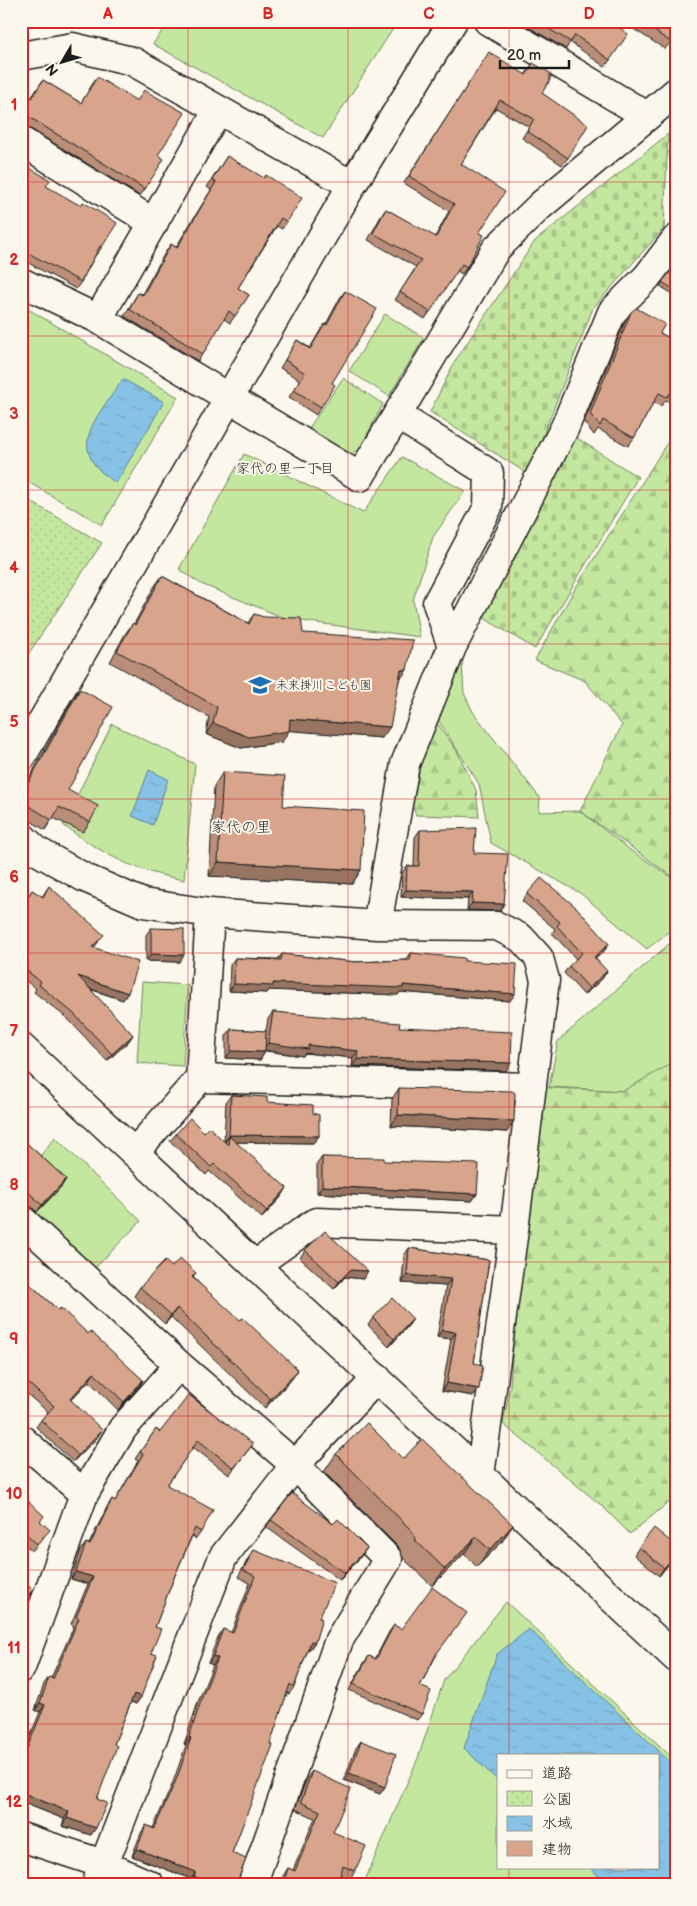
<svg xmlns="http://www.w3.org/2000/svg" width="697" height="1906" font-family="'Balsamiq Sans','Klee One',sans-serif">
<defs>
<pattern id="forest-firs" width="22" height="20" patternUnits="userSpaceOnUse" patternTransform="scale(1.25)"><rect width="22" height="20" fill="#c4e7a0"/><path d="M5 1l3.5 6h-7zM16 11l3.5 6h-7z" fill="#a8c689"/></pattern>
<pattern id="cemetery-stones" width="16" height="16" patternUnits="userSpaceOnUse" patternTransform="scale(1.25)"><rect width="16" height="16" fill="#c4e7a0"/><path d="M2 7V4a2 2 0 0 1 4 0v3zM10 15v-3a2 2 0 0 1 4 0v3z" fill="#a8c689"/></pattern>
<pattern id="park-dots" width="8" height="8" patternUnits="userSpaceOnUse" patternTransform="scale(1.25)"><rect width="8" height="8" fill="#c4e7a0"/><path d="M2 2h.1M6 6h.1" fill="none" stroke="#a8c689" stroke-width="1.8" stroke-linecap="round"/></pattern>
<pattern id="water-ripples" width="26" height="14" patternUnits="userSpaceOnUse" patternTransform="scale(1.25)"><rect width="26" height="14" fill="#86c2e5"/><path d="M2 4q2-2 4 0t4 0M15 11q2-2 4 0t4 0" fill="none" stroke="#73a6c4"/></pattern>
</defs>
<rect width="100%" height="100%" fill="#fbf7ec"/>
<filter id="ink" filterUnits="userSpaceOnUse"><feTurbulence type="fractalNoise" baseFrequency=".02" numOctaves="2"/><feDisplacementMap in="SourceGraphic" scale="10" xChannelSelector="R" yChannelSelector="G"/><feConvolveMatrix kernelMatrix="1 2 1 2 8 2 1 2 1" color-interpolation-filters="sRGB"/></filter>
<g filter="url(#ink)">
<!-- grass -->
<path fill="#c4e7a0" stroke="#70825e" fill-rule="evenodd" d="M182,21H398L323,138L153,44L168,23Z
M21,305L178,397L102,525L21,478Z
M385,314L424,338L389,396L349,371Z
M343,378L383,404L359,451L346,454L309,428Z
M244,454L363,513L402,457L465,491L433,537L413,600L420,637L287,619L201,584L179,569Z
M461,648L464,693L473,712L540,798L539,812L580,811L630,850L676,880V926L647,949L580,893L491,843L479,784L435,715Z
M112,724L195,764L184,880C134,871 104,855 63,825Z
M676,938V1063L623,1091L549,1087L558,1041Z
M142,982L188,985L183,1066L137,1063Z
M55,1137L141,1221L95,1268L21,1199V1181Z
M506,1602L676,1761V1885H363L418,1758L444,1680ZM498,1755H658V1867H498Z"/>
<!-- forest -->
<path fill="url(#forest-firs)" stroke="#70825e" d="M676,429V879L580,811L622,725L585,681L535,660L573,592Z
M437,723L457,751L476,790L479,817L416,815L410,799L421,748Z
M676,1061V1501L668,1503L630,1534L602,1506L503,1424L510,1386L532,1087L623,1091Z"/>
<!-- cemetery -->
<path fill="url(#cemetery-stones)" stroke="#70825e" d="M668,134L664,228L593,308L528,474L430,412L455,361L535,241Z
M572,435L638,477L535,649L479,615Z"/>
<!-- park -->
<path fill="url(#park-dots)" stroke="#70825e" d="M21,496L102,543L21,665Z"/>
<!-- water -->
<path fill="url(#water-ripples)" stroke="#5c8095" d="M123,379L164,402L116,483C62,449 97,418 123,379Z
M149,770L168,779L153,825L132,816Z
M529,1629L676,1767V1885H608L589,1867H658V1755H498V1781L464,1748L497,1654Z"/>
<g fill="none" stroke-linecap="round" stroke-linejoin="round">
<!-- minor casing -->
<g stroke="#1c1c1c" stroke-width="31">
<path id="minor" d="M488,21L647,116
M21,56L73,47L132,61L352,185
M21,141L154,223
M21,282L98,319L360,477L496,249L540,206L676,92
M98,319L218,110
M452,647L565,427L612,312L647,277L676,239
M21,758L352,185L453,21
M21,836L37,851L85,878L143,903L210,913L377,925L497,926L521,938L539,958L545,980L514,1230L480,1475
M377,925L405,764L452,647L437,603L488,507L489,473L397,415
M21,1047L676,1658
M200,1078L532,1087
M135,1152L200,1078L210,913
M21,1219L179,1365L295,1465L388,1559L339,1640L252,1885
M255,1265L316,1222L514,1230
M21,1439L84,1494
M21,1668L84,1494L123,1428L179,1365
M21,1837L103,1864L150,1885
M96,1885L223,1557L295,1465L377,1378"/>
</g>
<!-- minor -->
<use href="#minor" stroke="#fbf7ec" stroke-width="28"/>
</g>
<!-- wall -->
<path fill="#ba8e78" stroke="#1c1c1c" d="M518,21H610V60L605,67L570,42L566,49Z
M636,21H676L671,42L665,49L632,28Z
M484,60L525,75L533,63L542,93L568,158L562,165L522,138L529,127L496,108L461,164L479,233L467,267L462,274L457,271L425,319L395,300L416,267L368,240L381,216L386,209L435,237L449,211L404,183Z
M97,77L158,155L145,189L140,196L21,123V94L31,98L43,80L81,103Z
M227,156L287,222L282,229L277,226L238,288L249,295L230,323L224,319L198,361L124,316L138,293L142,294L166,251L171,244L176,247L211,190L207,187Z
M28,167L46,186L102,247L97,254H96L81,282L76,289L21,259V171L24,172Z
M674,267L676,269V296L660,286Z
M345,291L332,383L321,407L316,415L289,397L300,380L280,368L297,340L310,348L320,331L325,324H326L340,298Z
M631,312L660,333L676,342V406L666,400L661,406L654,402L634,438L628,446L598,429L594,435L584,422L625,321Z
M162,576L248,623L254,614L303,633L399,681L382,738L289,730L282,742L241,748L206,734L209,717L110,662L125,634L133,623L134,624L154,587Z
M80,689L68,790L90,822L83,832L53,818L45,830L21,815V793L73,699Z
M223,772L283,806L361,870L352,884L209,876L214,786Z
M420,830L474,853L500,911L467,910L468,899L401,897L402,873L407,866H414L415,837Z
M49,886L99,941L94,948L123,1000L89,989L133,1035L128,1042L107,1061L68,1019L34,992L36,989L21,977V901L24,902L32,890L42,897Z
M527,894L609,944L604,951L595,959L607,971L602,979L584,995L564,973L569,966L576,959L552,933L555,929L522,901Z
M151,928L179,962L146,961V935Z
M411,953L464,961L510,1001L400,992L398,995L269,990L267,993L229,991L230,965L235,958L278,959L282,954L356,962L406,960Z
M273,1012L399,1027L506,1071L352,1066L353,1058L305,1053L303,1056L265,1051V1052L260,1060L226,1058V1036L231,1029L266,1031L268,1019Z
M399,1088L507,1132L391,1126L392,1099Z
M231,1095L313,1113L319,1136L313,1143L236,1142L282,1196L262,1218L209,1171L206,1175L170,1141L176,1134L204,1132L224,1141L226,1102Z
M21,1138L66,1179L61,1187L37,1212L21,1197Z
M322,1157L384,1161L477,1194L472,1201L317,1193V1164Z
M409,1248L489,1260L474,1363V1396L442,1391L451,1339L437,1337L446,1286L402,1283L404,1256Z
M305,1250L363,1279L345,1277L334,1289L300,1258Z
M172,1267L196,1273L193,1277L292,1379L265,1408L171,1317L165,1324L134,1296L140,1287Z
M21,1276L58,1310L88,1334L143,1380L138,1388L118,1410L89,1381L70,1400L97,1438L73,1462L36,1427L41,1420L48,1412L21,1389Z
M373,1318L413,1319L408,1326L389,1347L368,1325Z
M156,1429L160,1432L253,1444L229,1475L193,1447L167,1485L201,1532L196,1539L192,1536L173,1580L155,1627L151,1653L141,1697L136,1704L131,1702L114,1744L97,1799L91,1835L62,1826L64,1819L21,1802V1758L40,1712L35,1710L44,1684L49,1677L51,1678L74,1626L71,1624L88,1584L71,1579L81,1550L86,1543L89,1544L107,1507L112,1499L115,1501L138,1461L135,1459Z
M336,1454L403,1459L513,1525L501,1543L477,1567L464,1554L432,1586L403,1558L399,1548L324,1472Z
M21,1494L40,1521L44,1537L32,1551L21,1541Z
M271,1520L333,1524L367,1548L362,1555L340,1580L266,1527Z
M676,1546V1555L659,1576L634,1555L639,1547Z
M254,1550L319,1618L315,1642L310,1649H308L294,1687L289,1694L287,1693L232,1853L236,1885H191L189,1884L191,1879L132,1856L141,1833L146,1825L153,1828L172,1785L186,1745L184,1744L198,1702L213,1665L208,1663L218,1637L223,1629L231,1633L250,1583L238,1577L249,1557Z
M394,1625L437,1654L420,1686L422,1714L417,1720L349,1690L364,1663L369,1656L375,1659L389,1632Z
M361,1741L380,1794L344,1780L356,1748Z
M312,1771L333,1832L355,1871L350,1879L340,1875L337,1885H280L283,1876L288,1868L293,1870L315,1818L295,1809L307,1778Z"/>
<!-- shaded-wall -->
<path fill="#977462" stroke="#1c1c1c" d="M401,670H407L399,681Z
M290,719L390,727L382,738L282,730Z
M213,723L289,731L282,742L241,748L206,734Z
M218,862L361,870L352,884L209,876Z
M406,890L473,892L468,899L401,897Z
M472,903L504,904L500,911L467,910Z
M609,944L604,951L589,965L594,957Z
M151,954L184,955L179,962L146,961Z
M607,971L602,979L584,995L589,988Z
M78,976L128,993L123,1000L73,983Z
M273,983L403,985L515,994L510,1001L400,992L398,995L269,990L267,993L229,991L234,984Z
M133,1035L128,1042L107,1061L112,1054Z
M268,1043L308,1045L358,1051L353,1058L305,1053L303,1056L263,1050Z
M231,1051L265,1052L260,1060L226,1058Z
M357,1059L511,1063L506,1071L352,1066Z
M398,1115L514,1121L507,1132L391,1126Z
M229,1135L319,1136L313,1143L229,1142V1136L225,1142H224Z
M66,1179L61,1187L37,1212L42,1205Z
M322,1186L477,1194L472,1201L317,1193Z
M287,1188L282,1196L262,1218L267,1211Z
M350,1270L368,1271L363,1279L345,1277L334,1289L339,1282Z
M407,1275L451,1279L446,1286L402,1283Z
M177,1308L171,1317L165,1324L171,1315Z
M413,1319L408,1326L389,1347L394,1339Z
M442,1330L456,1332L451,1339L437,1337Z
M298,1370L292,1379L265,1408L271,1399Z
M94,1373L89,1381L65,1406L70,1399Z
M143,1380L138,1388L118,1410L124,1402Z
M447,1383L479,1389L474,1396L442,1391Z
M102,1430L97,1438L73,1462L78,1455Z
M513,1525L501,1543L477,1567L490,1550Z
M476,1537L464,1554L432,1586L445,1569Z
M367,1548L362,1555L340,1580L345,1573Z
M676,1554V1555L659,1576L664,1568Z
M76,1572L93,1577L88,1584L71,1579Z
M33,1590L28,1597L21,1605V1603Z
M311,1641L315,1642L310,1649L306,1648Z
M213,1656L218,1658L213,1665L208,1663Z
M134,1694L141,1697L136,1704L129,1701Z
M40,1703L45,1705L40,1712L35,1710Z
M189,1737L191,1738L186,1745L184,1744Z
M349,1773L385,1787L380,1794L344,1780Z
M21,1792L69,1812L64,1819L21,1802Z
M67,1818L96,1828L91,1835L62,1826Z
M137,1849L196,1872L191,1879L132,1856Z
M194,1877L214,1885L189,1884Z"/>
<!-- building -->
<path fill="#d8a58c" stroke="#1c1c1c" d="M535,21H610L628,34L610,60L575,35L571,42Z
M639,21H676V34L671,42Z
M489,52L526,75L533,63L550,73V80L542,93L588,125L568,158L527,131L534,119L500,100L461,164L505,192L479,233L484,235L467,267L462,264L430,312L400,292L421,260L373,233L386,209L436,237L454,204L409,176Z
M97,77L137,101L144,90L185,113L158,155L164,159L145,189L21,112V94L32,98L43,80L81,103Z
M227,156L264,178L266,175L302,198L287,222L281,218L238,288L249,295L235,316L229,311L203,354L129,309L138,293L143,295L171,244L177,248L216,182L212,180Z
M28,167L50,180L46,186L81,206L83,202L117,223L102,247L100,246L81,282L21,249V171L25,173Z
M674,267L676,269V291L662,282Z
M345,291L377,309L332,383L335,385L321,407L294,390L305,373L285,360L297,340L310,349L325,324L327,325Z
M636,308L665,324L660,333L676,342V394L672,391L667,397L659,393L634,438L603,420L600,426L590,414L631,312Z
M162,576L249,624L254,614L264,617L301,618L303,633L413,640L407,670H401L390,727L290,719L289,731L249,737L213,723L217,707L117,651L133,623L135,625Z
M80,689L113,707L68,790L98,806L90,822L59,807L52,820L21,801V796Z
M223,772L285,776L283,806L364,811L361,870L218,862Z
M476,828L474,853L508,854L504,904L472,903L473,892L406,890L407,866H419L420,830Z
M541,878L577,908L609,944L594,957L607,971L589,988L569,966L582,953L557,926L560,922L527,894Z
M49,886L104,935L92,947L138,962L128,993L78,976L133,1035L112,1054L73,1013L39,985L41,982L21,966V933L22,932L21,931V901L24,903L32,890L43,897Z
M151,928L184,929V955L151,954Z
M411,953L464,958V961L517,964L515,994L403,985V988L273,983V986L234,984L235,958L281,960L282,954L356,962L410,960Z
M273,1012L400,1023L399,1027L512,1032L511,1063L357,1059L358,1051L308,1045V1049L268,1043Z
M231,1029L266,1031L265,1052L231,1051Z
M399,1088L512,1091L515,1093L514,1121L398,1115Z
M231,1095L267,1097V1102L313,1105V1113L319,1115V1136L229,1135Z
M190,1118L204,1132L209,1127L228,1145L229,1136L287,1188L267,1211L214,1164L211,1167L176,1134Z
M21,1138L66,1179L42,1205L21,1185Z
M322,1157L384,1158V1161L479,1164L477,1194L322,1186Z
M325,1231L368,1271L350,1270L339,1282L305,1250Z
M409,1248L489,1260L474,1363L483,1365L479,1389L447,1383L456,1332L442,1330L451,1279L407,1275Z
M180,1258L196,1273L192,1277L240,1320L243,1318L298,1370L271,1399L177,1308L171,1315L140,1287L165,1261L172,1267Z
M21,1276L58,1310L61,1308L88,1334L90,1331L143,1380L124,1402L94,1373L70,1399L102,1430L78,1455L41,1420L54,1406L21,1377Z
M392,1298L413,1319L394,1339L373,1318Z
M189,1395L253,1444L234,1468L198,1440L167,1485L213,1510L201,1532L195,1528L173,1580L155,1627L161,1629L151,1653L157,1655L141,1697L134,1694L114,1744L117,1746L97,1799L107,1803L96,1828L67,1818L69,1812L21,1792V1763L45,1705L40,1703L49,1677L53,1679L79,1618L76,1617L93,1577L76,1572L86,1543L90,1545L112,1499L115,1501L143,1454L140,1452L156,1429L160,1432Z
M367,1423L403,1459L422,1439L513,1525L490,1550L476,1537L445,1569L416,1541L411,1530L336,1454Z
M292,1493L333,1524L338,1519L367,1548L345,1573L271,1520Z
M21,1494L44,1516L40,1521L50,1530L37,1544L22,1530L21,1531Z
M654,1528L676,1546V1554L664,1568L639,1547Z
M254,1550L335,1583L319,1618L322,1619L315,1642L311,1641L294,1687L290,1684L270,1744L273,1745L232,1853L246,1859L236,1885H214L194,1877L196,1872L137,1849L146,1825L154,1829L177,1778L191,1738L189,1737L203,1695L218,1658L213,1656L223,1629L233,1633L255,1576L243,1570Z
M21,1579L33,1590L21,1603Z
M432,1587L467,1613L437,1653L420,1686L431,1691L422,1714L353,1684L369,1656L376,1659L394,1625L401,1629Z
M361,1741L396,1754L385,1787L349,1773Z
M312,1771L351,1789L333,1832L366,1846L355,1871L343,1866L337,1885H283L288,1868L295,1871L320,1811L301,1802Z
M21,1877L35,1885H21Z
M46,1877L62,1885H43Z"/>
</g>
<!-- grid -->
<path fill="none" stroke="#d62828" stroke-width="1" stroke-opacity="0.55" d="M188,21V1885M348,21V1885M509,21V1755M21,182H676M21,336H676M21,490H676M21,644H676M21,799H676M21,953H676M21,1107H676M21,1262H676M21,1416H676M21,1570H676M21,1724H676M509,1867V1885"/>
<!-- icons -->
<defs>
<g id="school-bare" transform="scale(1.725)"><path d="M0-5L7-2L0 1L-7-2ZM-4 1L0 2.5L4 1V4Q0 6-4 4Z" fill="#1f6fb2" stroke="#fbf7ec" stroke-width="2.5" paint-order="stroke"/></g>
</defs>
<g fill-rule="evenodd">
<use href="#school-bare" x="260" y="685"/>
</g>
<g text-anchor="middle" stroke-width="4" stroke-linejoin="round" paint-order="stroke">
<!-- poi labels -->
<g font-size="12" fill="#1c1c1c" stroke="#fbf7ec" text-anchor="start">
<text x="276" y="689">未来掛川こども園</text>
</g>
<!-- neighbourhood labels -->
<g font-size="14" fill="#1c1c1c" stroke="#fbf7ec">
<text x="285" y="473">家代の里一丁目</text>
</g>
<!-- quarter labels -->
<g font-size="15" fill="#1c1c1c" stroke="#fbf7ec">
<text x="241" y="832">家代の里</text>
</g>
</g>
<!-- margin -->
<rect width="697" height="1906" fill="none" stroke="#fbf7ec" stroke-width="55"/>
<!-- legend -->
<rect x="497" y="1754" width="162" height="115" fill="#fbf7ec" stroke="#a29f99"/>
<rect x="507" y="1770" width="25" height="8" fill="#fbf7ec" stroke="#a29f99"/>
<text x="542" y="1778" font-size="15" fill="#1c1c1c">道路</text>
<rect x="507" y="1791" width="25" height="15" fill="url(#park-dots)" stroke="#a29f99"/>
<text x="542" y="1804" font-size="15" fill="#1c1c1c">公園</text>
<rect x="507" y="1816" width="25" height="15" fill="url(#water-ripples)" stroke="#a29f99"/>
<text x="542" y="1828" font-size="15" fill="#1c1c1c">水域</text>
<rect x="507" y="1841" width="25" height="15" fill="#d8a58c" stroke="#a29f99"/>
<text x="542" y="1854" font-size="15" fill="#1c1c1c">建物</text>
<!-- north arrow -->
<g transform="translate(62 62) rotate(232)" stroke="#fbf7ec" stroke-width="4" paint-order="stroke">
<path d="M0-4L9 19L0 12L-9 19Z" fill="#1c1c1c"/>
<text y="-8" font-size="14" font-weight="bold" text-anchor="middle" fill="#1c1c1c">N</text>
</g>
<!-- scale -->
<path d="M500 60v8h69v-8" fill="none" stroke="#1c1c1c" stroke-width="2.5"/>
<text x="507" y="60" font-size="15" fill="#1c1c1c" stroke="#fbf7ec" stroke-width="4" paint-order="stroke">20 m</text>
<rect x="28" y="28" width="642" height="1850" fill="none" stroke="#d62828" stroke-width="2"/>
<g font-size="16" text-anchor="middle" font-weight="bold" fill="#d62828">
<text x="108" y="19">A</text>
<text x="268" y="19">B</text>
<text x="429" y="19">C</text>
<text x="589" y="19">D</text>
<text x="14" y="110">1</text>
<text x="14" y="265">2</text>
<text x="14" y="419">3</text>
<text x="14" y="573">4</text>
<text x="14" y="727">5</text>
<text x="14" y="882">6</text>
<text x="14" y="1036">7</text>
<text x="14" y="1190">8</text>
<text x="14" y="1344">9</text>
<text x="14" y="1499">10</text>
<text x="14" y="1653">11</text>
<text x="14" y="1807">12</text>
</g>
</svg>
